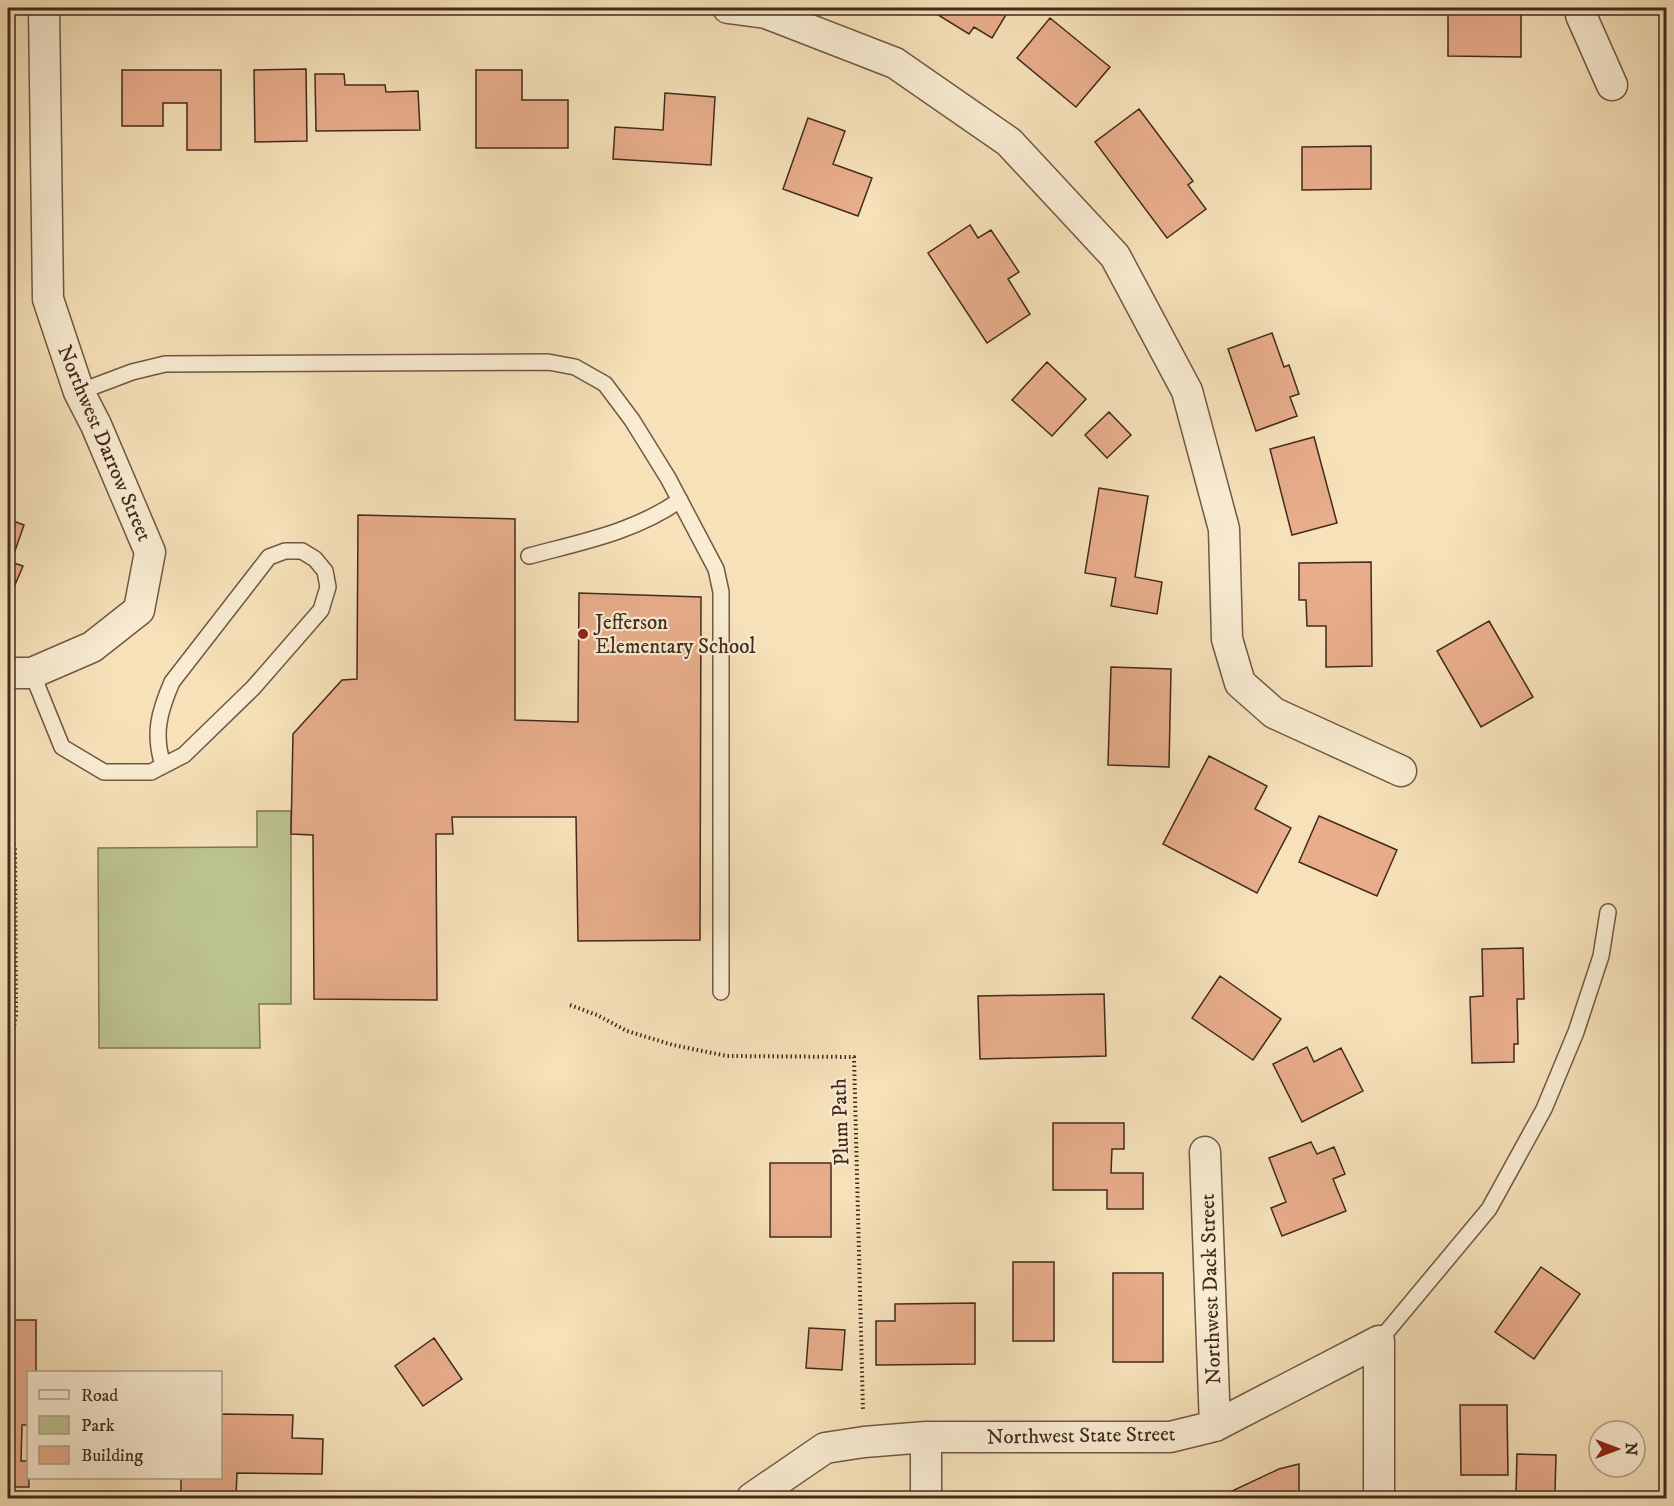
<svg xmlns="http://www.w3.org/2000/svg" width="1674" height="1506" font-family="'IM FELL DW Pica',serif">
<rect width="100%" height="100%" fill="#f6e1b9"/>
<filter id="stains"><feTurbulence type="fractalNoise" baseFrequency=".00333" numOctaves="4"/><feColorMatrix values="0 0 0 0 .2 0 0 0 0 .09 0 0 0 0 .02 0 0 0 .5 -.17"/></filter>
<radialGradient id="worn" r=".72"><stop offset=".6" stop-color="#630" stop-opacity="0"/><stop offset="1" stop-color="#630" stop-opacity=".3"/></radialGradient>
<!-- green -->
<path fill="#bcc38f" stroke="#807656" stroke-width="1.5" d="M257,811H291V1004H259L260,1048H99L98,848L257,847Z"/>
<!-- building -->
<path fill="#e8ad8b" stroke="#432a1d" stroke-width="1.5" d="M931,8H1010L992,38L974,27L969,34L930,10Z
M1448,8H1521V57L1448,56Z
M1050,18L1110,67L1076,107L1017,58Z
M306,69L307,141L255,142L254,70Z
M122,70H221V150H187V103H163V126H122Z
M476,70H522V100H568V148H476Z
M315,74H344L345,85H385L386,92L418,91L420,130L316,131Z
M665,93L715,97L711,165L613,159L615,127L663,130Z
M1139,109L1193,181L1188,185L1206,209L1167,238L1095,142Z
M808,118L845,131L833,164L872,178L858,216L783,189Z
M1371,146V189L1302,190V147Z
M970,225L978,238L991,230L1019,272L1008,279L1030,314L987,343L928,253Z
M1272,333L1284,367L1289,365L1299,394L1290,397L1297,416L1256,431L1228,349Z
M1047,362L1086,399L1052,436L1012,400Z
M1109,412L1131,435L1107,458L1085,435Z
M1314,437L1337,523L1292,535L1270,449Z
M1099,488L1148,496L1135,577L1162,582L1157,614L1111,606L1116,578L1085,573Z
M358,515L515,519V720L578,722L579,593L701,597L700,940L578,941L576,817H452L453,834H436L437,1000L314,999L313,835L291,834L293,734L342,680L357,679Z
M8,519L24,525L11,562L23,566L11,594L8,593Z
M1371,562L1372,666L1326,667V626H1307L1306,600H1299V563Z
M1489,621L1533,697L1481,727L1437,651Z
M1111,667L1171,669L1169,767L1108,765Z
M1209,756L1267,786L1255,809L1291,828L1257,893L1163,844Z
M1319,816L1397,850L1377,896L1299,862Z
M1523,948L1524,999H1517L1518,1044H1514V1062L1472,1063L1470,997L1483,996L1482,949Z
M1220,976L1281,1019L1253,1060L1192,1018Z
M1104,994L1106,1056L980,1059L978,996Z
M1307,1047L1314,1062L1341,1048L1363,1091L1302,1122L1273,1064Z
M1053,1123H1124V1149H1112L1111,1173H1143V1209H1107V1190H1053Z
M1311,1142L1317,1154L1334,1147L1345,1174L1333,1179L1346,1211L1282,1236L1271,1208L1286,1202L1269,1158Z
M770,1163H831V1237H770Z
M1013,1262H1054V1341H1013Z
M1541,1267L1580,1294L1534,1359L1495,1332Z
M1113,1273H1163V1362H1113Z
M8,1294V1320H36V1372H28V1425H22L21,1461H28L29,1487H8Z
M975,1303V1364L876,1365V1321H895V1304Z
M809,1328L845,1330L842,1370L806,1368Z
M434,1338L462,1379L423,1406L395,1366Z
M1460,1405H1507L1508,1475H1461Z
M220,1414L293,1415L292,1438L323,1439L322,1474L237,1473L236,1496H243V1498H181V1478H220Z
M1517,1454L1556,1455L1555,1493L1516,1492Z
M1299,1464V1498H1230V1492L1279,1469Z"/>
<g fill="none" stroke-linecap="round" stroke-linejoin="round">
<!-- lane casing -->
<g stroke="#705844" stroke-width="18">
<path id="lane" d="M79,392L132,372L165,364L548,362L575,367L605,384L632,420L668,478L716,569L721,592V992
M529,556C581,542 635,532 680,500
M32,673L62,747L104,772H151L184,755L253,688L321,610L328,587L325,571L315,559L302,551H285L269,557L172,682C159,712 153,734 163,765
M1379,1341L1489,1209L1544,1109L1576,1032L1601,956L1608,912"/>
</g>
<!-- street casing -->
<g stroke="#705844" stroke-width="33">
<path id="street" d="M728,8L766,13L895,63L1009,142L1115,256L1187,391L1224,529L1227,639L1240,683L1274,713L1401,771
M1581,8V15L1612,85
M8,673H32L92,647L139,610L150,552L96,425L79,392L48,299L44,8
M1205,1152L1215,1426
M926,1437V1498
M752,1498L825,1448L864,1442L926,1437H1170L1215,1426L1379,1341V1498"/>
</g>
<!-- path -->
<path stroke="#432a1d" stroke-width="4" stroke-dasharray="1.5 3" stroke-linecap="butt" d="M8,832L15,847L16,1015L13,1032L8,1034
M570,1005L597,1015L627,1031L673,1045L727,1056L854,1057L863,1411"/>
<!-- lane -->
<use href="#lane" stroke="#f9ecd2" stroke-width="15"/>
<!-- street -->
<use href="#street" stroke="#f9ecd2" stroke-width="30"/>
</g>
<!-- markers -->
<circle fill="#8f2418" stroke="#f9ecd2" stroke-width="2" cx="583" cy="634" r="6"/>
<g text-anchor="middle" stroke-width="4.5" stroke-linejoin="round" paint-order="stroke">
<!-- street labels -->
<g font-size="21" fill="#432a1d" stroke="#f9ecd2">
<text transform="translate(105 443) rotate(67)" y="7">Northwest Darrow Street</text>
<text transform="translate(840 1122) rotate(-92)" y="7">Plum Path</text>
<text transform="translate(1210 1289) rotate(-92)" y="7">Northwest Dack Street</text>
<text transform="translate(1081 1435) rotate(-1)" y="7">Northwest State Street</text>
</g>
<!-- poi labels -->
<g font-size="21" fill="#432a1d" stroke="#f9ecd2" text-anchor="start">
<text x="595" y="629">Jefferson<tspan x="595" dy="24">Elementary School</tspan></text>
</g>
</g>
<!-- margin -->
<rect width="1674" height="1506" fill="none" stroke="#f6e1b9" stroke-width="30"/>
<rect x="9" y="9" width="1656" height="1488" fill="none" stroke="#432a1d" stroke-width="3"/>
<rect x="15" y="15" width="1644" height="1476" fill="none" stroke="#432a1d" stroke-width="1.5"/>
<!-- legend -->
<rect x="27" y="1371" width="195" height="108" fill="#f9ecd2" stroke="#b09e8a" stroke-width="1.5"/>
<rect x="39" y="1390" width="30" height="9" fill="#f9ecd2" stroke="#b09e8a" stroke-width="1.5"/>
<text x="81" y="1401" font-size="18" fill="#432a1d">Road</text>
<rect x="39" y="1416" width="30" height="18" fill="#bcc38f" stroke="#b09e8a" stroke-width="1.5"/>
<text x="81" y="1431" font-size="18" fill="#432a1d">Park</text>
<rect x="39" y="1446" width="30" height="18" fill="#e8ad8b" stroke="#b09e8a" stroke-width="1.5"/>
<text x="81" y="1461" font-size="18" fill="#432a1d">Building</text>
<!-- north arrow -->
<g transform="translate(1617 1449) rotate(90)"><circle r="28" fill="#f9ecd2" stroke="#b09e8a" stroke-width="1.5"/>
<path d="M0-4.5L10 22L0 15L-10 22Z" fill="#8f2418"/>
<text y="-9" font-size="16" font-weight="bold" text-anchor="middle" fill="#432a1d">N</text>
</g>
<rect width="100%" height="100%" filter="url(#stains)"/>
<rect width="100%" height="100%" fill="url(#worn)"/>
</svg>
